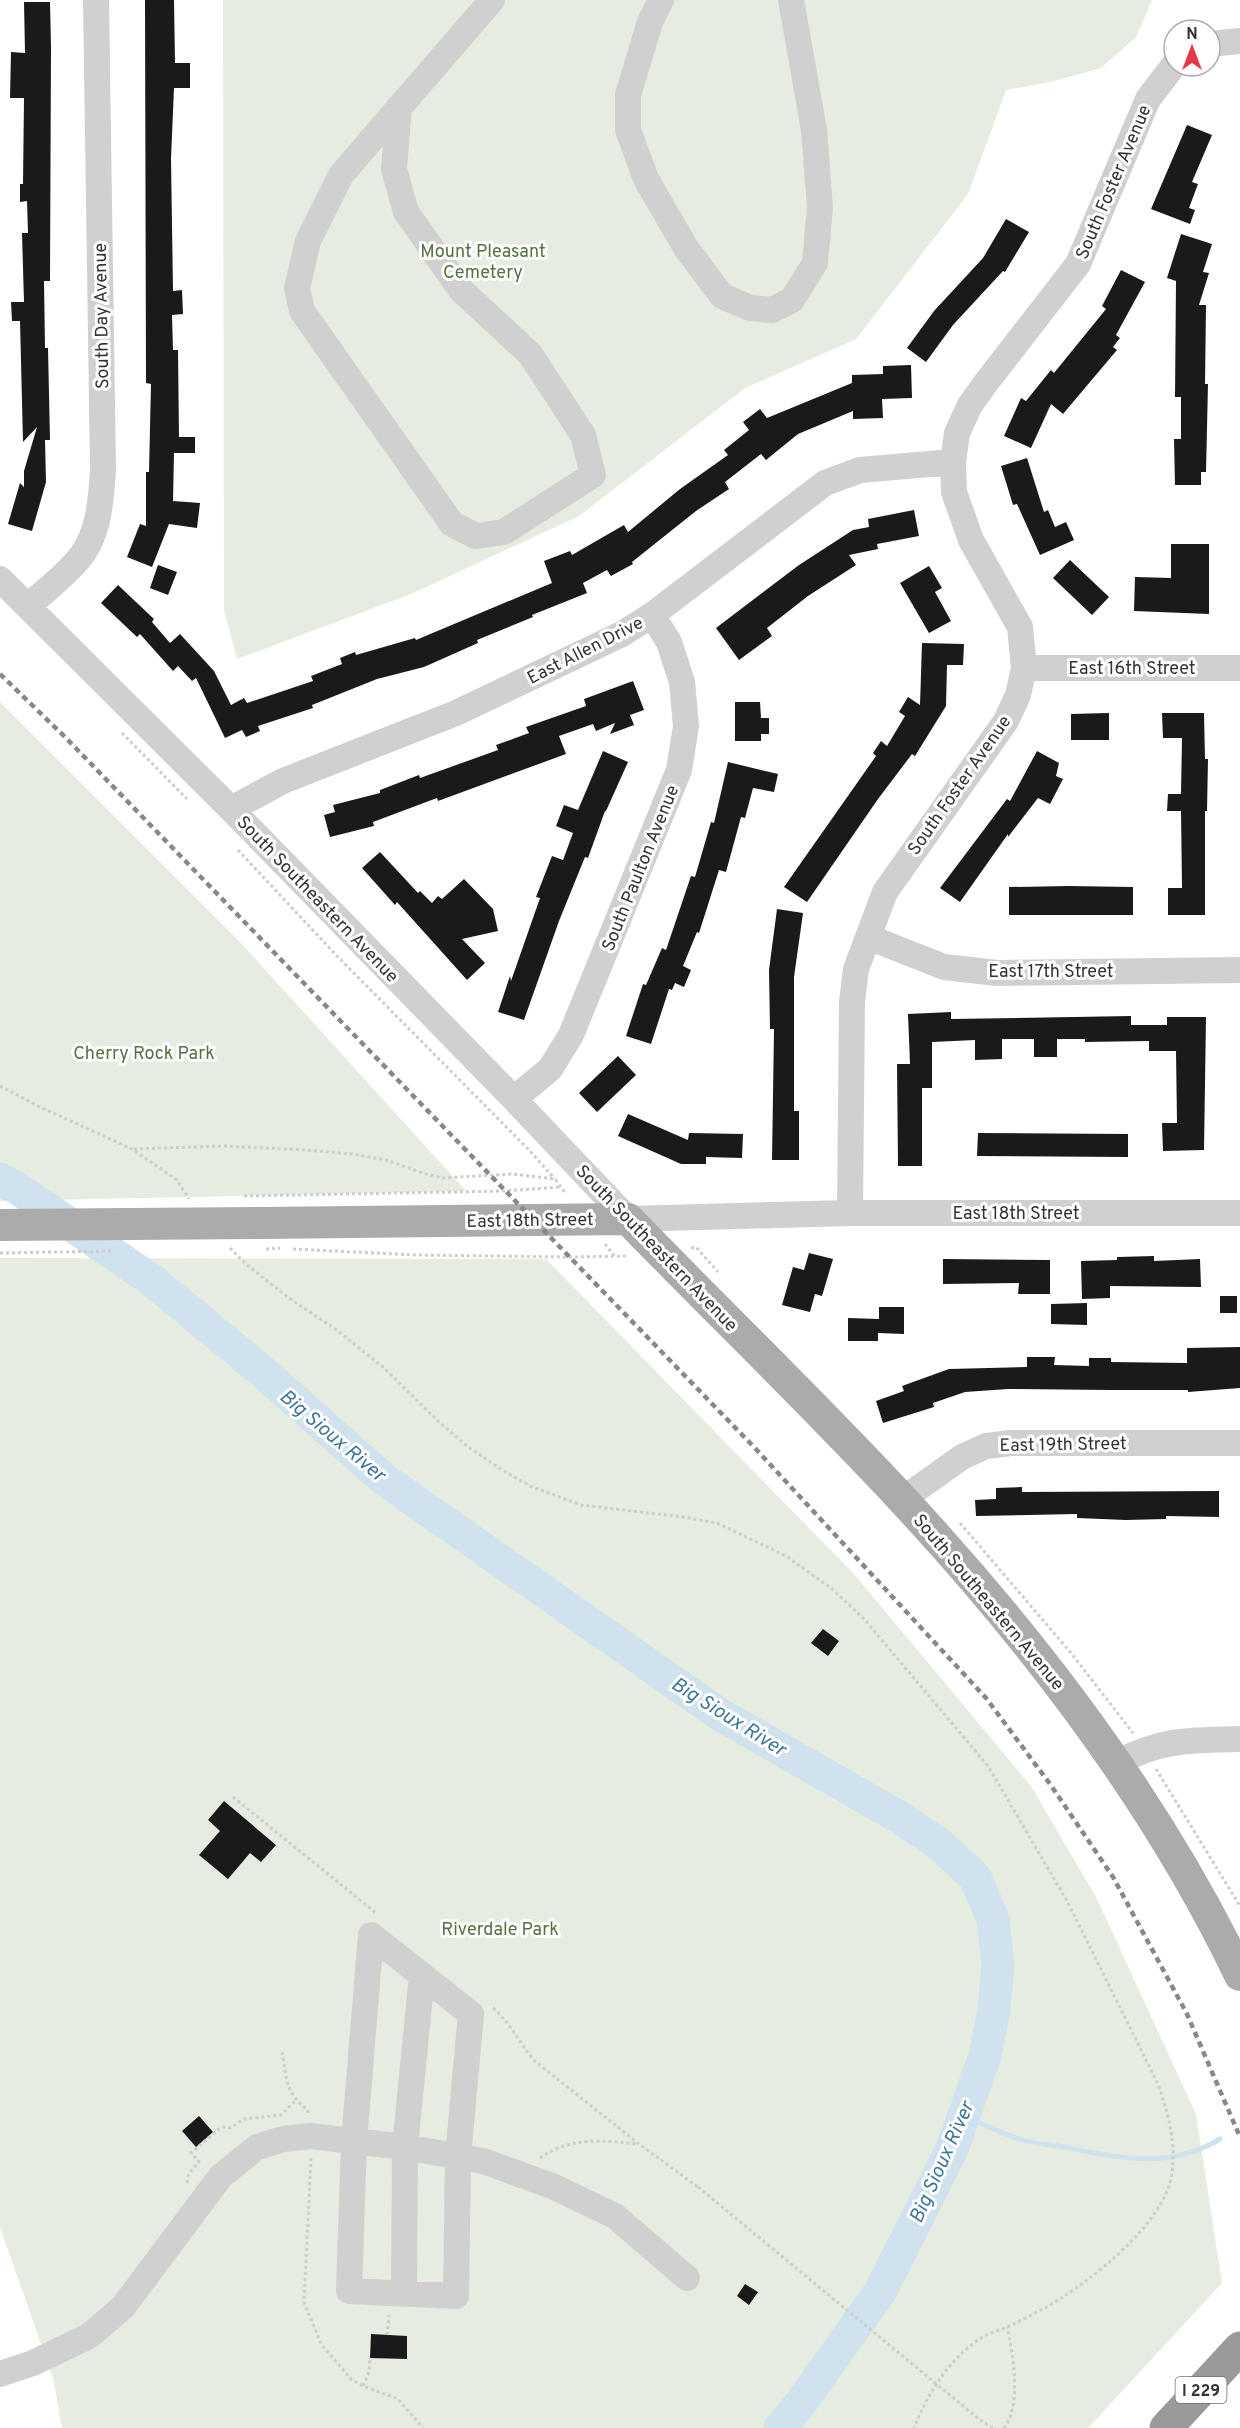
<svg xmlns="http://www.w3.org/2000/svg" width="1240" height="2428" font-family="Overpass,sans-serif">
<rect width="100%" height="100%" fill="#fff"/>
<!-- green -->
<path fill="#e6ecdf" d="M223,0H1152L1136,37L1101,68L1050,82L1006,90L968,194L856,339L745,388L579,516L411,594L237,659L224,610Z
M0,702L240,942L466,1191L0,1201Z
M0,1258L546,1259L854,1574L1031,1786L1097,1899L1196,2114L1222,2283L1088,2428H62L53,2378L0,2227Z"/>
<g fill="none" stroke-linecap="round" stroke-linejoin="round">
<!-- stream -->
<path stroke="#cfe2ee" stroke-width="5" d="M964,2116C982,2123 1000,2133 1019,2139C1033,2144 1049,2144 1064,2147C1120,2158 1168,2170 1220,2139"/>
<!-- river -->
<path stroke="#cfe2ee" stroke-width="33" d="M0,1179L17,1188L153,1281L264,1373L385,1480L719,1714L897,1816L939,1844L975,1877L993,1919L998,1966L994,2009L985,2056L952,2149L880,2292L800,2404L780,2428"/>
</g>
<!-- building -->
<path fill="#1a1a1a" d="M145,0H174L175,63H190V88H174L171,159L173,291L182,290L183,314L172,315L173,350H178L179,437H195V453H174L173,501L200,503L197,528L169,524L152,567L127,557L140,524L146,526V472H149L151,384L146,383Z
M24,2H50L51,47L50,281H44L45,348H48L50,440H45L46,482L32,531L8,524L20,483L24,487V471L37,427L23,442L20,321H12L11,302H24L22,233H28L27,201L20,202V184H23L24,98H10L11,52L25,53Z
M1187,125L1212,135L1192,182L1198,184L1189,208L1195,210L1190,224L1151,209Z
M1006,219L1029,232L1005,272L1003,271L953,325L926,362L907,348L934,311L983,258Z
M1181,234L1212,244L1203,272L1209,273L1199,305H1206L1205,384H1208L1206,472H1201V485H1175L1174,439H1181V397H1175L1176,281L1167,278Z
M1121,270L1145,282L1116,335L1120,338L1113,347L1117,350L1063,414L1051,404L1031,448L1004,436L1021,398L1026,401L1051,370L1054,373L1106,309L1102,306Z
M911,365L912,398L882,399L883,418L853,419V411L798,434L766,460L761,454L725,482L729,489L696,511L632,562L633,564L611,576L607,570L583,583L587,593L532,615L533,617L477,640L478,643L424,667L377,679L312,705L313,708L258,726L260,731L246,737L242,730L225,738L196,678L192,681L178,666L173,671L140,634L137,637L101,603L118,585L154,619L152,622L170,643L180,634L214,671L231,705L244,698L247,703L313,681L311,676L342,664L340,658L355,652L356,655L415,638L416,640L552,583L544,561L570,551L572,555L624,525L628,532L680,489L728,455L724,450L749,430L743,422L760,409L767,418L852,383V375L883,374V366Z
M1027,458L1044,512L1048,510L1055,527L1066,522L1074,540L1040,555L1017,504L1013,505L1001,466Z
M914,510L919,536L877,544L878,549L849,555L856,565L808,596L767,628L772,636L739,660L716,628L799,565L853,530L869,527L868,519Z
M1171,544H1209V614L1134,611L1135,577L1171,578Z
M1070,560L1109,597L1092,615L1053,578Z
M158,565L177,572L168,595L150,588Z
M929,566L942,588L935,592L951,621L929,633L900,583Z
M922,643L964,644L963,665H947L946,706L915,756L912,754L878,799L807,902L784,887L876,756L873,753L881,741L887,746L905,716L899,712L908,697L920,705Z
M633,681L644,710L630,715L634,725L610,734L615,723L596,731L593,724L559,736L566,754L438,801L437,798L373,822L374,826L330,837L324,815L335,812L333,805L380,793V790L419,775L420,778L498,750L496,745L529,733L526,727L586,706L584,699Z
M735,702H760L761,718H769V734H761V741H735Z
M1109,713V740H1071V714Z
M1162,713H1204L1205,759H1208L1207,811H1205V915H1168V888H1182L1181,811H1167L1168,794H1181L1182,738H1163Z
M603,751L628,762L606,811H605L588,858L585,857L559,921L524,1020L498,1012L510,976L511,981L540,898L536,897L552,856L563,860L573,833L556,826L564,805L578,810Z
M1037,751L1059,763L1056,776L1063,779L1050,804L1038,798L1008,837V834L960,902L940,888L1007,799L1010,801Z
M728,762L778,774L774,792L753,788L745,818L741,817L726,872L719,870L699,933L697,932L683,966L691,970L684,987L675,983L672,990L669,989L651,1044L626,1036L643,984L646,985L662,948L666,950L691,876L695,877L711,822L714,823Z
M380,852L418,893L420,891L432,903L438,896L442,899L464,879L493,909L498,931L462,939L485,963L467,980L397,902L395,905L362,868Z
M1069,886L1133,887V915H1009V887Z
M777,909L803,913L794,977V1111H799V1160H772L774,1029H770L769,970Z
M951,1012V1019L1131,1016V1025H1167V1017H1206L1204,1150L1163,1151L1162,1123H1177L1176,1051H1149V1041L1085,1042V1039H1057V1057H1034V1039H1002V1059L975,1060V1040L932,1042V1088H922V1166H898L897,1064H910L908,1014Z
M618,1056L636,1075L597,1112L579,1093Z
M628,1114L688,1140L689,1133L743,1134L742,1158L706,1157V1164H681L618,1136Z
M978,1133L1128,1134V1157L977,1156Z
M809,1253L833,1259L822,1296L815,1294L810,1312L782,1305L793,1267L804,1270Z
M1154,1256V1261L1200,1259L1201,1287L1110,1286V1298L1082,1299L1081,1261L1117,1260V1257Z
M943,1259L1050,1260V1294H1018L1019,1283L943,1284Z
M1220,1296H1237V1313H1220Z
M1087,1303V1325L1051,1324V1304Z
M879,1307H904V1334L878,1333V1341H848V1318L879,1319Z
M1240,1347V1388L1188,1392V1390H1111L1008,1389L965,1392L933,1403L934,1407L883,1423L876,1401L904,1391L902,1386L949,1369L1027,1367V1357H1055L1054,1365L1089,1366V1358H1111V1362L1187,1363V1348Z
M1022,1487V1492L1219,1491V1517L1166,1516V1519L1126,1520L1077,1518V1514L976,1516L975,1500L996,1499V1488Z
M823,1629L839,1641L828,1656L811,1643Z
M224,1801L276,1845L261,1862L250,1853L228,1879L199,1855L220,1831L208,1820Z
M199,2116L213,2132L196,2147L182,2131Z
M745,2284L758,2292L749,2305L737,2296Z
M371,2334L407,2336V2359L370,2358Z"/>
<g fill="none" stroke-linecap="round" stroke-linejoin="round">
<!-- path -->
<path stroke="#cdcdcd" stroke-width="3" stroke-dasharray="3 3" stroke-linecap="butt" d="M122,733L187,799
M238,850L336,955L528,1149L555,1179
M0,1086L42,1108L132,1149L177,1180L189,1199
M134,1149L223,1146L306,1150L352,1154L386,1160L426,1174L443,1178L513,1174L555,1179L566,1194
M244,1196L504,1191L561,1187
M605,1244L615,1257
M230,1248L247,1265L289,1298L338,1331L384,1368L439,1422L467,1446L499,1468L530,1486L581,1505L683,1517L717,1523L786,1556L831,1588L865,1620L988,1766L1067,1901L1158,2084C1168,2113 1176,2142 1172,2173C1166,2224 1085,2286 1043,2309C1031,2315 1019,2322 1007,2327C998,2331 989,2333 981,2338C950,2358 927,2394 914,2428
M691,1248L696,1247L718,1272
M293,1249L416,1255L569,1257L628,1256
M960,1523L1071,1653L1133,1733
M1156,1769L1240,1906
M233,1797L376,1913
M493,2008C511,2023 520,2045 536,2062L639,2144L698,2187
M282,2052C287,2079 285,2093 308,2110V2115
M311,2158L304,2302L321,2344L351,2379L363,2386L398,2399L423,2428
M540,2158C569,2137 603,2140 637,2144
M187,2183L189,2173L199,2162L191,2153L221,2127L230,2128L244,2119L281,2115L295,2101
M387,2335L389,2315
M363,2386L369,2372L370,2358
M980,2420L993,2428
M1004,2428C1022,2407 1013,2352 1007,2327"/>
<!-- minor -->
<path stroke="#d0d0d0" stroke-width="26" d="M661,0L650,22L628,95V130L646,179L686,248L722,296L750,308L772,310L792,300L815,263L820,207L814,130L791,0
M1210,44L1240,41
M399,107L394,169L406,212L461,290L530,354L583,435L593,475L504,532L476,536L452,524L302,311L297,288L308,241L341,175L492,0
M0,579L231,809L514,1099L628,1219L850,1213H1240
M28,606C44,592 62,578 76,562C99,538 101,501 103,470L96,0
M1024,668H1240
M231,809L283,781L456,713L622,634L652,615L825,483L860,470L953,462
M868,937L944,967L997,973L1240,970
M514,1099L550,1069L571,1035L679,770L686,726L682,682L669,642L652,615
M850,1213L852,1002L856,969L885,892L1006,721L1018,695L1024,668L1020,627L971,540L954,492L953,462L957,433L970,405L985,384L1078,264L1148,99L1174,65
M903,1499L962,1457L986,1446L1011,1443H1240
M1116,1763C1163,1739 1188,1740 1240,1739
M371,1935L471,2014L458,2157L456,2296L349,2291L354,2141Z
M404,2294L405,2147L422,1975
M0,2374L33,2363L89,2336L123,2307L221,2176L257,2147L283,2139L310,2136L405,2147L483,2161L552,2186L615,2216L687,2278"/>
<!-- major -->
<path stroke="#ababab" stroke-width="32" d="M262,1223L628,1219C719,1313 814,1404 903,1500C1035,1642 1156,1800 1240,1975"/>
<!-- highway -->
<path stroke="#9a9a9a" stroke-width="33" d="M1166,2428L1240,2348"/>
<!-- rail -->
<path stroke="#888" stroke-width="4.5" stroke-dasharray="6 4.5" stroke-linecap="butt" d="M0,674L64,736L754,1447L986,1698L1050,1784L1113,1877L1187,2014L1240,2137"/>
<!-- path-bridge -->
<path stroke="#cdcdcd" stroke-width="3" stroke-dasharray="3 3" stroke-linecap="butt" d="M266,1249L280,1248
M0,1253L112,1251
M698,2187L980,2420"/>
<!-- major-bridge -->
<path stroke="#ababab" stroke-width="32" d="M0,1225L262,1223"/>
</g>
<g text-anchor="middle" stroke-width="6" stroke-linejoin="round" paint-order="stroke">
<!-- shield labels -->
<rect fill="#fff" stroke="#707070" stroke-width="1.5" x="1175.5" y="2377" width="51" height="26" rx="4.5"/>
<g font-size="16" font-weight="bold" fill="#333">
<text x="1201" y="2396">I 229</text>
</g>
<!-- street labels -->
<g font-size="18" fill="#333" stroke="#fff">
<text transform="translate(1113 182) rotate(-67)" y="6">South Foster Avenue</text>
<text transform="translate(101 316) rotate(-91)" y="6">South Day Avenue</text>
<text transform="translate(585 650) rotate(-27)" y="6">East Allen Drive</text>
<text x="1132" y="674">East 16th Street</text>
<text transform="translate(959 785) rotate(-55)" y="6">South Foster Avenue</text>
<text transform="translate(640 868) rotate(-68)" y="6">South Paulton Avenue</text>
<text transform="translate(318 899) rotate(46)" y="6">South Southeastern Avenue</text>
<text x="1051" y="977">East 17th Street</text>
<text x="1016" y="1219">East 18th Street</text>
<text transform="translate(530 1220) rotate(-1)" y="6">East 18th Street</text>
<text transform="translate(657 1248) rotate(46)" y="6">South Southeastern Avenue</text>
<text transform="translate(1063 1444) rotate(-1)" y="6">East 19th Street</text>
<text transform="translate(989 1602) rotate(50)" y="6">South Southeastern Avenue</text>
</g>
<!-- park labels -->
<g font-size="18" fill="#56703f" stroke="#fff">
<text x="483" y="257">Mount Pleasant<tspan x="483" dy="21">Cemetery</tspan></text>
<text x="144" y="1059">Cherry Rock Park</text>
<text x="500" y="1935">Riverdale Park</text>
</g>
<!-- water labels -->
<g font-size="20" font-style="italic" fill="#3f7597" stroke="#fff">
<text transform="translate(333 1435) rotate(40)" y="7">Big Sioux River</text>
<text transform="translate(729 1716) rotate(32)" y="7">Big Sioux River</text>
<text transform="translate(941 2162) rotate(-66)" y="7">Big Sioux River</text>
</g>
</g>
<!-- north arrow -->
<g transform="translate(1192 48)"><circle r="28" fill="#ffffff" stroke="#adadad" stroke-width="1.5"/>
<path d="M0-4.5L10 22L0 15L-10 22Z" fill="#e63946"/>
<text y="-9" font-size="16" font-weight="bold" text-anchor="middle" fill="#333333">N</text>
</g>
</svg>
